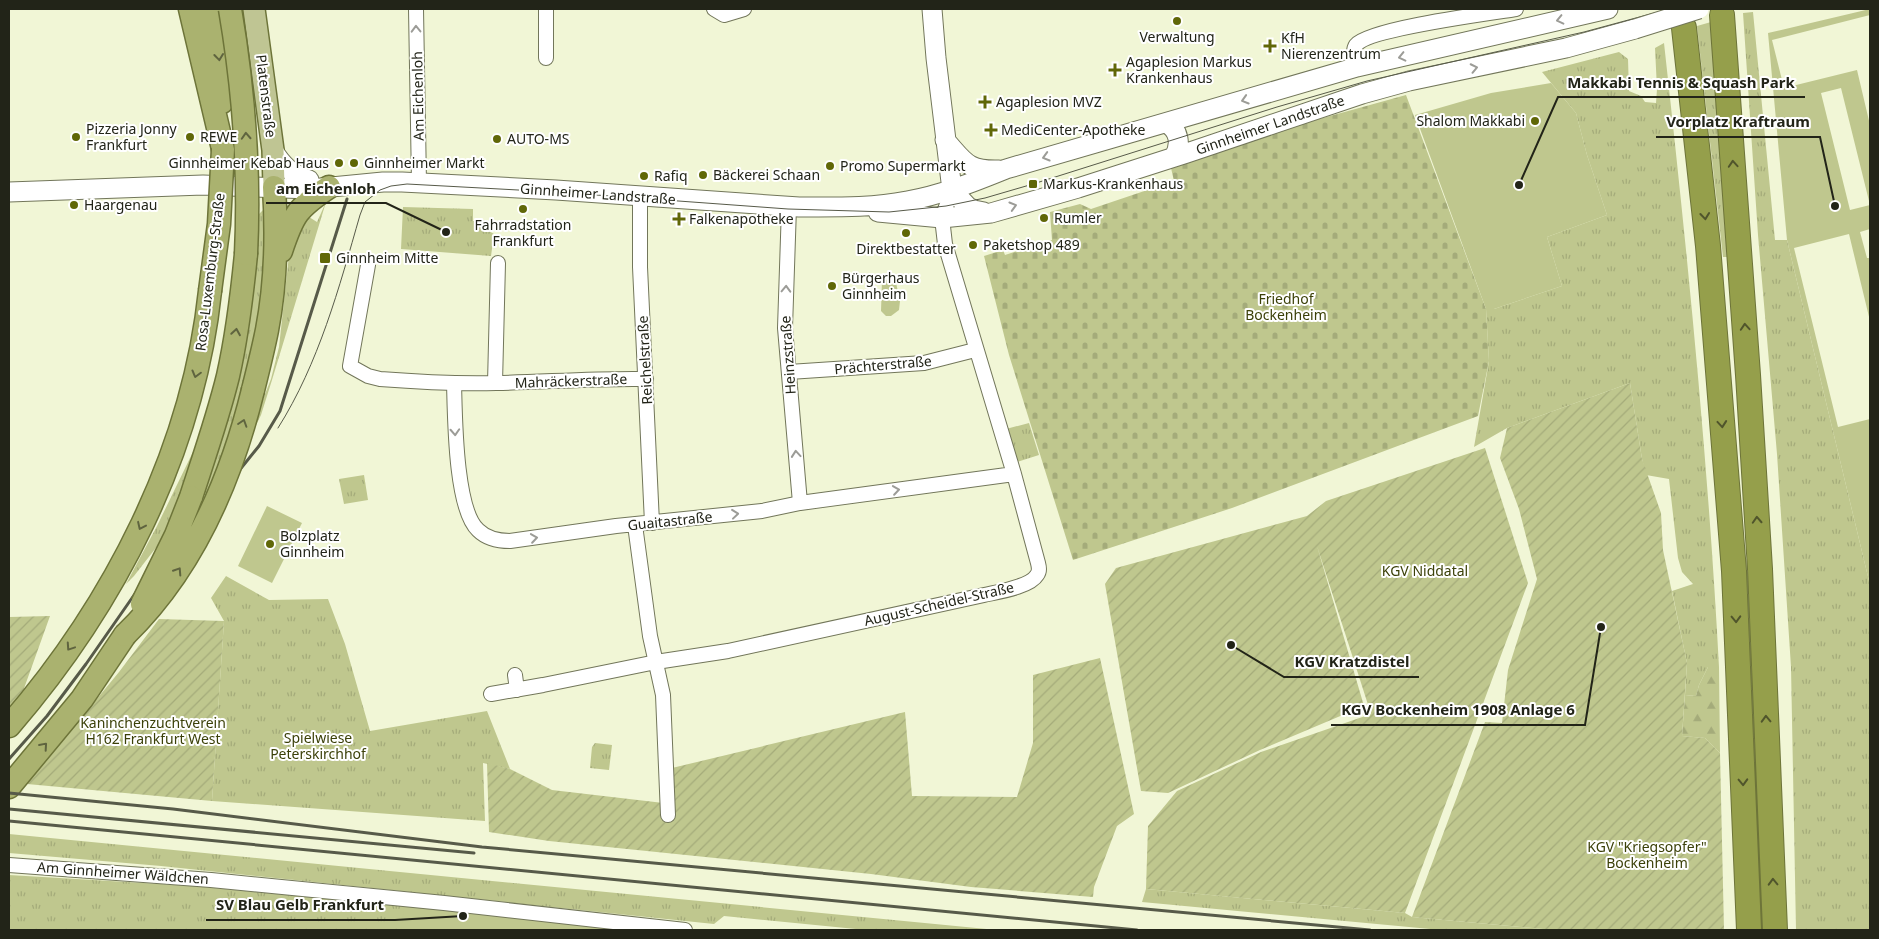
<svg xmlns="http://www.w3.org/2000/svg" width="1879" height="939" font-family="'Noto Sans',sans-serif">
<defs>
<pattern id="grass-tufts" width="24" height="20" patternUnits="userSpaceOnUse" patternTransform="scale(1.25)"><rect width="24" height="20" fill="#bfc78e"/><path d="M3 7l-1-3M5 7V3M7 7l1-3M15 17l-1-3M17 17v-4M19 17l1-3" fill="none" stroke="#a4ab7a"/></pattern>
<pattern id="forest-firs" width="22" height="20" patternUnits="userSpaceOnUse" patternTransform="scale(1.25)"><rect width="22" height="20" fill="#bfc78e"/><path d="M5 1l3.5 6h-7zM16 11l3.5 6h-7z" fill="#a4ab7a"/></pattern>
<pattern id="cemetery-stones" width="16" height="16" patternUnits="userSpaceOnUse" patternTransform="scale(1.25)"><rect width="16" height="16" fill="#bfc78e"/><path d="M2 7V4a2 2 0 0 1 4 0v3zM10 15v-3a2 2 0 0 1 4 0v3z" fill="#a4ab7a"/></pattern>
<pattern id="garden-furrows" width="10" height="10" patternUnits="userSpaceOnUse" patternTransform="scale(1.25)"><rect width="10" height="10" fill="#bfc78e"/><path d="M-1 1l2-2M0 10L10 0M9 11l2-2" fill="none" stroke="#a4ab7a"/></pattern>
</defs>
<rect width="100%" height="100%" fill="#f1f6d6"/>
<!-- grass -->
<path fill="url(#grass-tufts)" d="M1753,12L1775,240H1787L1870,585V930H1796L1791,667L1777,454L1758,235L1743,13Z
M1711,22L1727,257H1723L1697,26Z
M1664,43C1687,250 1708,458 1719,667H1708L1699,685L1696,696L1685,695L1687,663L1672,591L1693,584L1682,572L1678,558L1669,479L1646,475L1642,459L1630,383L1507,428L1474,447L1489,361L1486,309H1494L1562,286L1547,237L1607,215L1587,155L1576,113L1542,72L1619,52L1628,59L1629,91L1641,96L1645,102L1656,103L1657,89L1655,48Z
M326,202L272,380L261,415L250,437L212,487L169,531L134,576L126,584L157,526L207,423L256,217L269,204L258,412L271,379L279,347L290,246L301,212L317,222Z
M403,207L473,209V221L487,220V230L494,234L491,256L401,249Z
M895,278L900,301L899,310L891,316H886L881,311L882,281Z
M1029,423L1039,455L1017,462L1006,429Z
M364,475L368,500L344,504L339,479Z
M226,576L269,600L328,599L345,644L370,731L487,711L510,769L483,763L485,821L212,801L224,621L211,598Z
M595,743L612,745L609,770L590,768L592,747Z
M9,834L997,930H866L724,916L714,924L161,866L9,853Z
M9,875L194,886L648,930H9Z
M1146,889L1405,913L1412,917L1554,930H1441L1142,902Z"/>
<!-- forest -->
<path fill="url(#forest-firs)" d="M1708,667H1719L1720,753L1705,738L1682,736L1685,695L1696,696L1699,685Z"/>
<!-- cemetery -->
<path fill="url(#cemetery-stones)" d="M1406,95L1486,309L1489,361L1478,416L1232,508L1073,560L1009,355L984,256L1003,250L1005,255L1052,240L1050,212L1080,204L1091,209L1174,181L1171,168L1312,121Z"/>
<!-- garden -->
<path fill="url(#garden-furrows)" d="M1630,383L1642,459L1661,513L1663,550L1687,663L1682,736L1705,738L1720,753L1724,930H1554L1412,917L1485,722L1502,723L1508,670L1537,579L1519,509L1500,458L1507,428Z
M1485,448L1528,583L1405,913L1146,889L1148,826L1177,791L1261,752L1371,714L1317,546L1364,706L1260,750L1168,793L1141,791L1105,584L1116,568L1307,516L1326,501Z
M50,616L22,694L9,708V617Z
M159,619L224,621L212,801L27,784L119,672Z
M1100,658L1134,814L1117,826L1094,887L1093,897L971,887L871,874L549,841L489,832L487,763L510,769L552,790L672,804V768L905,712L912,796L1017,797L1033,743V675Z"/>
<!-- pitch -->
<path fill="#bfc78e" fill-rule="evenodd" d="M1870,9V15L1772,40L1784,88L1857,70L1870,125V229L1860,232L1867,258H1870V321L1849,234L1794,248L1838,427L1870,419V585L1787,240L1768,33ZM1841,88L1870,205L1850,210L1821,93Z
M1551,83L1576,113L1587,155L1607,215L1547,237L1562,286L1494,309H1486L1415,115L1491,93Z
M267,506L302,523L272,583L238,566Z
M405,901L642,930H401Z"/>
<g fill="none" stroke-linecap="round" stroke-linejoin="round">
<!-- minor casing -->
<g stroke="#72765a" stroke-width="16">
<path id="minor" d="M416,9L419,183
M546,9V58
M714,9L724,15L744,9
M1357,67C1355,60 1352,51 1356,45C1368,29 1490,13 1516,9
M640,197V267L652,523
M789,207L785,328L800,503
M368,265L350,366L368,376L380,379C419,382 457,384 496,383C546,382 596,378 646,379
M789,372L924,363L975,350
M454,383C455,415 455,509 478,530C487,539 498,541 510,541L616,526L762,511L800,503L1014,474
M495,383L498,263
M635,525L650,636L663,695L668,815
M515,675L517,690
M491,694L543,685L656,662L728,651L984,595C997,592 1030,587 1037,575C1040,571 1039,567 1038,563L1014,474L945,244L942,218L952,190
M9,865L211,880L444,903L685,930"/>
</g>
<!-- secondary casing -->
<g stroke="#72765a" stroke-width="21">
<path id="secondary" d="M932,9L936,58L952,190L968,207L974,210L984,212
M1166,123C1180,130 1181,145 1174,157
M945,140C965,162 967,171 999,170
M273,150C282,166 292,174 309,180
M9,192L203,185L311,189L383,182H402L556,190L799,207C835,207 872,208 907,201C941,195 974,182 1006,169L1357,67L1608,9
M878,212L942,218L991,213L1078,188L1187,153L1362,94L1409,81L1566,48L1635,29"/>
</g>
<!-- primary casing -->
<g stroke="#6d7439" stroke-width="24">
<path id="primary" d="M254,9L273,150L274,187"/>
</g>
<!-- trunk casing -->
<g stroke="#6d7439" stroke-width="25">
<path id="trunk" d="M190,9L223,149
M212,9L221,71L222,102
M281,251C293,215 297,208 329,187
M253,390C258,370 263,350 267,330C276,283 277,234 274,187
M191,497C204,457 218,417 228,376C237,336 242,295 246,254
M9,726C114,605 193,452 210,291
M9,787L82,699L125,635"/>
</g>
<!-- motorway casing -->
<g stroke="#6d7439" stroke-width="26">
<path id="motorway" d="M1722,15L1748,375L1760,569L1775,930
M1684,28L1708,246L1734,571L1749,930"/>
</g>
<!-- minor -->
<use href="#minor" stroke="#fff" stroke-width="14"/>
<!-- secondary -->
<use href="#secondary" stroke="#fff" stroke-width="19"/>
<!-- primary -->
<use href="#primary" stroke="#bfc593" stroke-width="21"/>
<!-- trunk -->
<use href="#trunk" stroke="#aab26f" stroke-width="22"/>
<!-- motorway -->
<use href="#motorway" stroke="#959f4b" stroke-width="24"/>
<!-- tram -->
<path stroke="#575a49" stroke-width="1" d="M278,428C319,363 339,288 360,215L365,202L380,190L391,186L407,184L555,192L788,209L889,212L946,206L985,198L1033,184L1277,107L1367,81L1584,32L1669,9"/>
<!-- rail -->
<path stroke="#575a49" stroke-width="3" d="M9,759L47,716L86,664L162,555L200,511L238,472L259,446L280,411L347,199
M9,793L173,809L482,847L1370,930
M9,809L474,853
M9,821L1137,930"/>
<!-- secondary-bridge casing -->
<g stroke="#72765a" stroke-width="21" stroke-linecap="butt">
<path id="secondary-bridge" d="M1635,29L1699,9"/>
</g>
<!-- trunk-bridge casing -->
<g stroke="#6d7439" stroke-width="25" stroke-linecap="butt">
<path id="trunk-bridge" d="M230,9C244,91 250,171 246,254
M210,291L219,224L223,149
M142,604L176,535L191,497
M125,635C192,570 231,480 253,390"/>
</g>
<!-- secondary-bridge -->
<use href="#secondary-bridge" stroke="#fff" stroke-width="19"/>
<!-- trunk-bridge -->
<use href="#trunk-bridge" stroke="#aab26f" stroke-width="22"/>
</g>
<!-- one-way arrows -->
<defs><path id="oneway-chevron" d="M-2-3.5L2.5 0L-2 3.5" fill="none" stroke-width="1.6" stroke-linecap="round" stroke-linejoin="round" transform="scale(1.25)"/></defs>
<g stroke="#9c9c97">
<use href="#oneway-chevron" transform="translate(1560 20) rotate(167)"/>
<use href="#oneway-chevron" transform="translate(416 29) rotate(-91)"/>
<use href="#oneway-chevron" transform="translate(1402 57) rotate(167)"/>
<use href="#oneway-chevron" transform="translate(1474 68) rotate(-12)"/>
<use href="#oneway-chevron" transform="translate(1245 100) rotate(163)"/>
<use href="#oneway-chevron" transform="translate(1046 157) rotate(164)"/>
<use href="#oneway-chevron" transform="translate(1013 206) rotate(-16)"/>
<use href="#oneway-chevron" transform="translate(786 289) rotate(-88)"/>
<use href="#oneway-chevron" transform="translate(455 432) rotate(87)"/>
<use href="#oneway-chevron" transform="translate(796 454) rotate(-95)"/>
<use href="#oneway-chevron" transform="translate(896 490) rotate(-8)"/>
<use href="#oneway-chevron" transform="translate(735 514) rotate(-6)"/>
<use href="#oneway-chevron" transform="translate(534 538) rotate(-8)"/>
</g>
<g stroke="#5f643f">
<use href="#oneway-chevron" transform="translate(219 57) rotate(83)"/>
<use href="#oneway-chevron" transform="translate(246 136) rotate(-93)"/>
<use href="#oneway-chevron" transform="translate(236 332) rotate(-81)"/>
<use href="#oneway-chevron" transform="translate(196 374) rotate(105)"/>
<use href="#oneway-chevron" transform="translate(243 423) rotate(-72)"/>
<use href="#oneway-chevron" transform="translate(141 526) rotate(115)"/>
<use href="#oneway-chevron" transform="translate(178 571) rotate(-57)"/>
<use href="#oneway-chevron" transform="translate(70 647) rotate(124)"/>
<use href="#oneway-chevron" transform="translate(44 746) rotate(-49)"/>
</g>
<g stroke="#50552c">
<use href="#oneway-chevron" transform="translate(1733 164) rotate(-94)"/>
<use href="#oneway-chevron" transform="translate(1705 216) rotate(84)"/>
<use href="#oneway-chevron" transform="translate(1745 327) rotate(-94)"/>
<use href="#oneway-chevron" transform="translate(1722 424) rotate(85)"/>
<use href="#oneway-chevron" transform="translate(1757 520) rotate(-93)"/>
<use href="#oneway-chevron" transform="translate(1736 619) rotate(88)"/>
<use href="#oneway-chevron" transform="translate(1766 719) rotate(-92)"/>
<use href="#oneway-chevron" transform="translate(1743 782) rotate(88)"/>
<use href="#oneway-chevron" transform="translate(1773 882) rotate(-92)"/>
</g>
<!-- markers -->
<g fill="#606707" stroke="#fff" stroke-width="2">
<circle cx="1177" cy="21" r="5"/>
<path d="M1267.5 38.5h5v5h5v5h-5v5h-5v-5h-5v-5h5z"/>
<path d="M1112.5 62.5h5v5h5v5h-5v5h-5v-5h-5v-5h5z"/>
<path d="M982.5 94.5h5v5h5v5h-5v5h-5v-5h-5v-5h5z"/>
<circle cx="1535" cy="121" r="5"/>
<path d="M988.5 122.5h5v5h5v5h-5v5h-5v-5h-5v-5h5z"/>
<circle cx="76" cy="137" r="5"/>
<circle cx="190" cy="137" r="5"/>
<circle cx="497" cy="139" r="5"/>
<circle cx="339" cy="163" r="5"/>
<circle cx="354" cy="163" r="5"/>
<circle cx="830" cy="166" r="5"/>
<circle cx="703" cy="175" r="5"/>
<circle cx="644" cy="176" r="5"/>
<rect x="1028" y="179" width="10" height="10" rx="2.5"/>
<circle cx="74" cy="205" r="5"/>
<circle cx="523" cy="209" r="5"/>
<circle cx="1044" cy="218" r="5"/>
<path d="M676.5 211.5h5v5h5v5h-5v5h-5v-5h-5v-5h5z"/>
<circle cx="906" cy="233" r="5"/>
<circle cx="973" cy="245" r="5"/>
<rect x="319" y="252" width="12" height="12" rx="2.5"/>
<circle cx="832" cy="286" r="5"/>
<circle cx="270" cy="544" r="5"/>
</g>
<g text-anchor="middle" stroke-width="4" stroke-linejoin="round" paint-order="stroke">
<!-- poi labels -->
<g font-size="14" fill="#222418" stroke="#fff" text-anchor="start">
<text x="1177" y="42" text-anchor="middle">Verwaltung</text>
<text x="1281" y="43">KfH<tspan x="1281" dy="16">Nierenzentrum</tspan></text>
<text x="1126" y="67">Agaplesion Markus<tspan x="1126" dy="16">Krankenhaus</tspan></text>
<text x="996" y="107">Agaplesion MVZ</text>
<text x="1525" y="126" text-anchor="end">Shalom Makkabi</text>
<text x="86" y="134">Pizzeria Jonny<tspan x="86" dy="16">Frankfurt</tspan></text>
<text x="1001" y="135">MediCenter-Apotheke</text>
<text x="200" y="142">REWE</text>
<text x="507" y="144">AUTO-MS</text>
<text x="329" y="168" text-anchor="end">Ginnheimer Kebab Haus</text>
<text x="364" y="168">Ginnheimer Markt</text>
<text x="840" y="171">Promo Supermarkt</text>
<text x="713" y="180">Bäckerei Schaan</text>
<text x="654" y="181">Rafiq</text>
<text x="1043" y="189">Markus-Krankenhaus</text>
<text x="84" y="210">Haargenau</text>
<text x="1054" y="223">Rumler</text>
<text x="689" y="224">Falkenapotheke</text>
<text x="523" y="230" text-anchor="middle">Fahrradstation<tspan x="523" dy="16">Frankfurt</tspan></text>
<text x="983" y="250">Paketshop 489</text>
<text x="906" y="254" text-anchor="middle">Direktbestatter</text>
<text x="336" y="263">Ginnheim Mitte</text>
<text x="842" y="283">Bürgerhaus<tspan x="842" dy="16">Ginnheim</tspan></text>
<text x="280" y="541">Bolzplatz<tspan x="280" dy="16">Ginnheim</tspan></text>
</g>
<!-- street labels -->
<g font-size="14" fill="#222418" stroke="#fff">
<text transform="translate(266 96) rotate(83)" y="5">Platenstraße</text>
<text transform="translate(418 96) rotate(-91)" y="5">Am Eichenloh</text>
<text transform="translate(1270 125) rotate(-19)" y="5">Ginnheimer Landstraße</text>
<text transform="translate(598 194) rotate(4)" y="5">Ginnheimer Landstraße</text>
<text transform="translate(210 272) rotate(-83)" y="5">Rosa-Luxemburg-Straße</text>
<text transform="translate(788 355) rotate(-94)" y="5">Heinzstraße</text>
<text transform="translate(645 360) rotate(-93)" y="5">Reichelstraße</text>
<text transform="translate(883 365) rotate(-5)" y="5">Prächterstraße</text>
<text transform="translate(571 381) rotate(-2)" y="5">Mahräckerstraße</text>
<text transform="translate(670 521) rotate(-6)" y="5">Guaitastraße</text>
<text transform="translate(939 604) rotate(-13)" y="5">August-Scheidel-Straße</text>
<text transform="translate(123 873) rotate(4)" y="5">Am Ginnheimer Wäldchen</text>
</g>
<!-- park labels -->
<g font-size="14" fill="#3b4008" stroke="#fff">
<text x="1286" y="304">Friedhof<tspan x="1286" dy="16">Bockenheim</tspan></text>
<text x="1425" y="576">KGV Niddatal</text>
<text x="153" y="728">Kaninchenzuchtverein<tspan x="153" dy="16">H162 Frankfurt West</tspan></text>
<text x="318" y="743">Spielwiese<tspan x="318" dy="16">Peterskirchhof</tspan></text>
<text x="1647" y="852">KGV "Kriegsopfer"<tspan x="1647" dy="16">Bockenheim</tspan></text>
</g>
</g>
<!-- callouts -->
<path fill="none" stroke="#222418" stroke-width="2" d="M1519 185L1558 97H1805M1835 206L1820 137H1656M446 232L386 203H266M1231 645L1284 677H1419M1601 627L1585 725H1331M463 916L395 920H206"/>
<g fill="#222418" stroke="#fff" stroke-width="2">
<circle cx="1519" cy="185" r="5"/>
<circle cx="1835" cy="206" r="5"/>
<circle cx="446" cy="232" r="5"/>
<circle cx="1231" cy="645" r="5"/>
<circle cx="1601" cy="627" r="5"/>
<circle cx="463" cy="916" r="5"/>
</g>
<g font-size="15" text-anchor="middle" font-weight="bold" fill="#222418" stroke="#fff" stroke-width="4" stroke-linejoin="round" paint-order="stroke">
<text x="1681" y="88">Makkabi Tennis &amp; Squash Park</text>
<text x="1738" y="127">Vorplatz Kraftraum</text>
<text x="326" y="194">am Eichenloh</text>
<text x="1352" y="667">KGV Kratzdistel</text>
<text x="1458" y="715">KGV Bockenheim 1908 Anlage 6</text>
<text x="300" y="910">SV Blau Gelb Frankfurt</text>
</g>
<!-- border -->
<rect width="1879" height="939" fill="none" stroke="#222418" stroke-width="20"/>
</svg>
